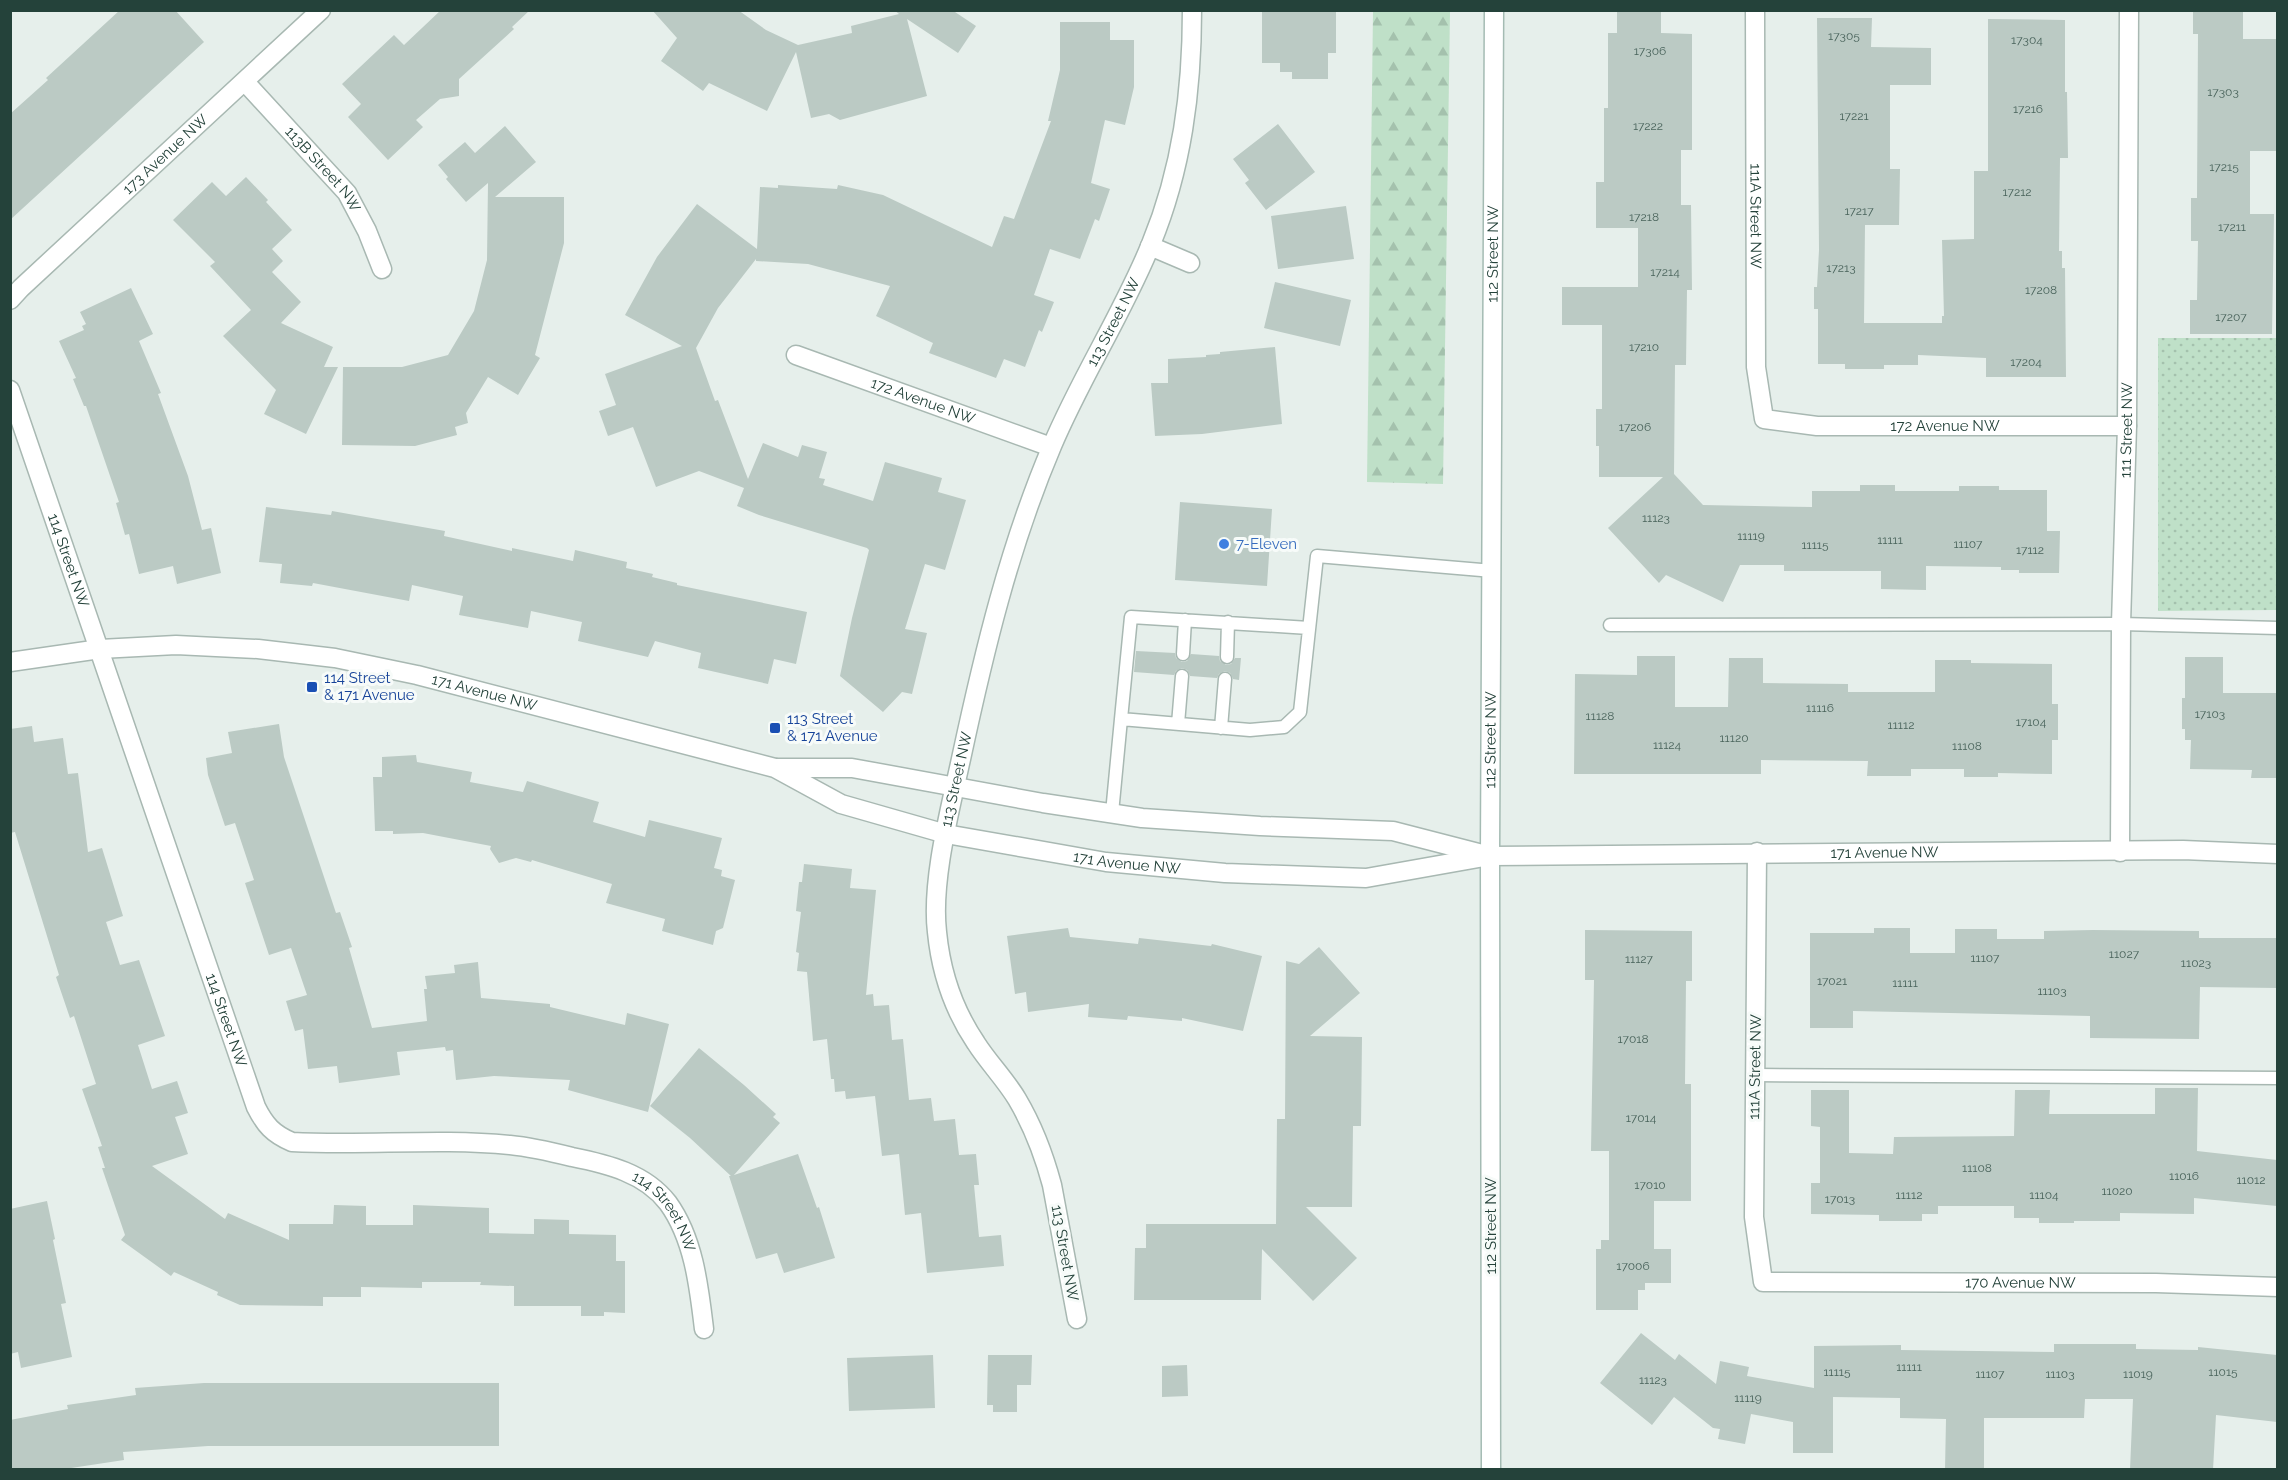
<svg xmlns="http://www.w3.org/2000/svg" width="2288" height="1480" font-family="Raleway,sans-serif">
<defs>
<pattern id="forest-firs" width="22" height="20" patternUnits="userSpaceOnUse" patternTransform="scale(1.5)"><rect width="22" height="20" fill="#bfe0c8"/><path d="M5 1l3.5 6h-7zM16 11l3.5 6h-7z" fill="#a4c1ad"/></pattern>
<pattern id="park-dots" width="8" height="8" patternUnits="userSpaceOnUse" patternTransform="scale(1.5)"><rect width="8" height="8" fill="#bfe0c8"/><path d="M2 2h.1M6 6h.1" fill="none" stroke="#a4c1ad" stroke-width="1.8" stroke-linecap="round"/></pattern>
</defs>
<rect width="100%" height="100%" fill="#e6efeb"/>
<!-- forest -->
<path fill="url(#forest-firs)" d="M1373,11H1450L1443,484L1367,482Z"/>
<!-- park -->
<path fill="url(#park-dots)" d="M2158,338H2277V610L2158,611Z"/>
<!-- building -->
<path fill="#bbcac4" d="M120,10H175L204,42L10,220V114L48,80L46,78Z
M441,10H530L512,27L514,29L459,79V96L440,99L416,120L423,127L388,160L348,117L361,104L342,84L394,35L404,45Z
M652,10H738L766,30L798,45L852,33L851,26L899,14L894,10H952L976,26L958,53L907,19L927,96L840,120L829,114L811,118L796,52L767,111L709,83L703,91L661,61L677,38Z
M1262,10H1336V53H1328V79H1292V72H1280V63H1262Z
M1617,10H1661V33L1692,34V150H1681V205H1691L1692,290H1687L1686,365H1675L1674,474L1703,505L1812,507V491H1860V485H1895V491H1959V486H1999V490H2047V531H2060L2059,573H2019V570H2001V567L1926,566V590L1881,589V571H1784V565H1740L1723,602L1666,575L1659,583L1608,528L1663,477H1599V446H1596V409H1602V325H1562V287H1638V228H1596V182H1604V108H1608V33H1617Z
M2193,10H2243V39H2277V151H2250V214H2274L2272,334H2190V300H2197L2198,241H2191V198H2197L2198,34H2193Z
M1817,18H1872L1871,47L1931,48V85H1890V169H1900L1899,225H1865L1864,323H1942V316H1944L1942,240L1974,239V171H1988V19L2065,20V92H2067L2068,158H2060L2059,251H2062V268H2065L2066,377H1986V358L1918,355V365H1884V369H1845V364H1818V309H1814V287H1817L1819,250Z
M1060,22H1110V40H1134V87L1125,125L1105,120L1091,183L1110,189L1099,221L1095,219L1080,259L1050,249L1034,295L1054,302L1042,332L1039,330L1025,367L1004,359L996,378L929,353L933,343L876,316L890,286L808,264L756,261V259L718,308L696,348L715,401L718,400L748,479L763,443L798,457L802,445L827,452L819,478L825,479L823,485L873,501L885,462L942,478L938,492L966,500L945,570L925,564L905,629L927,633L912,694L902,692L883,712L840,676L852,618L869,550L867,548L759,515L737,506L744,488L699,471L656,487L633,427L608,436L599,411L616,405L605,374L682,346L625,315L657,257L697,204L757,249L760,187L778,188V185L837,189L838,185L883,195L992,247L1004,216L1014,219L1051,121H1048L1060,70Z
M1278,124L1315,172L1266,210L1245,183L1249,180L1233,159Z
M505,126L536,162L495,197H564V243L535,355L540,358L518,395L488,377L466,413L468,423L455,427L457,435L415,446L342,445L343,367H402L448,355L474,311L487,260L488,183L466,202L446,179L448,177L438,165L465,142L475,153Z
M246,177L268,200L266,202L292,230L272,249L283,261L272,272L301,302L281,323L333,347L324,367H338L306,434L264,414L276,390L223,336L251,310L210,266L215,262L173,220L212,182L226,196Z
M1346,206L1354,259L1278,269L1271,216Z
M1275,282L1351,300L1340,346L1264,328Z
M131,288L153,334L139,341L161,393L158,394L188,476L202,530L211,528L221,573L177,584L173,566L139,574L129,534L125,535L116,503L119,502L86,406H84L73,379L76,378L59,341L84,330L82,326L86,324L80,312Z
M1275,347L1282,424L1202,434L1155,436L1151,383H1168V359L1206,357V355L1220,354V352Z
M1180,502L1272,509L1267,586L1175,580Z
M266,507L331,515L332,511L445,531L444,536L512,551V548L573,561L575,550L627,562L626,568L653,574L652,577L677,583V585L807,612L796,664L774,659L768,684L698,668L701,653L655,641L648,657L578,641L582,622L531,611L528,628L459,615L463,596L412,585L409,601L313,583L312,586L280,583L282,564L259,562Z
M1136,651L1175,653L1176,658L1182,662L1187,661L1191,654L1219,656L1220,661L1226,665L1231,664L1235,658H1241L1239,680L1233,679L1230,673L1225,671L1219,674L1217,678L1190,676L1187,670L1182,668L1176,671L1174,675L1134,672Z
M1637,656H1675V707H1728L1729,658H1763V683L1848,684V692H1935V660H1971V663L2052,664V704H2058V740H2052V774L1998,773V777H1964V769H1911V776H1867L1868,761L1761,760V774H1574L1575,674L1637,675Z
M2185,657H2223V693H2277V778H2251L2252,770L2190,769L2191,740H2185V729H2182V698H2185Z
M279,724L284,757L336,913L340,912L352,947L349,948L372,1028L427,1021L424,989H427L425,976L455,973L454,965L478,962L481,998L550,1004V1007L625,1025L627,1013L669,1024L648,1112L568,1090L570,1080L494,1076L456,1080L453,1050L446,1051L445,1047L397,1052L400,1075L339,1083L337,1066L308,1069L303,1029L295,1031L286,1001L307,995L291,948L269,955L245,883L254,880L235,823L225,826L208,775L206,758L232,753L228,732Z
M32,726L34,742L63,738L68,774L78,773L88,852L102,848L123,916L106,922L120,965L139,960L165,1036L138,1045L152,1089L177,1081L188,1113L175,1117L188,1154L152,1166L225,1219L228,1213L289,1240V1224H333L334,1205L366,1206V1225H413V1205L489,1208V1233L534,1234V1219L569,1220V1234L616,1235V1261H625V1313L604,1312V1316H581V1306H514V1286L480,1285L481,1282H422V1288L361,1287V1297H323V1306L240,1305L217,1295L218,1292L174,1272L171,1276L121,1240L125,1235L102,1168H105L98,1147L102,1146L82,1089L96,1084L74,1016L70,1018L56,977L59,975L15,832L10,833V729Z
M416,755L417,762L472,772L470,782L523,792L527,781L599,802L593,822L645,837L649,820L722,838L714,868L722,870L721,876L735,880L723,928L716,931L713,945L662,931L665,919L606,903L612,884L532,860L531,862L516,858L499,863L490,849L491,846L423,833L393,834V831H375L373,777H382V757Z
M804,864L852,869L850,888L876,890L866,995L873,994L874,1006L889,1005L892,1040L903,1039L909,1100L931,1098L934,1121L955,1119L959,1155L976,1154L979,1185H974L979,1237L1001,1235L1004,1266L927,1273L921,1213L905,1215L899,1154L882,1156L875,1096L846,1099L845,1091L835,1092L834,1079H831L827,1039L813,1041L807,972L797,971L799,953L796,952L801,912L796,911L799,882H802Z
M1068,928L1070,937L1138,944L1139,938L1211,946L1212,944L1262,956L1243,1031L1182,1018V1021L1128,1016L1127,1020L1088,1017L1089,1004L1028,1012L1026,992L1015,994L1007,936Z
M1874,928H1910V953H1955V929H1997V939H2044V931L2093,930L2199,931V938H2277V988L2200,987L2199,1039L2090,1038V1016L1853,1011V1028H1810V933H1874Z
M1585,930L1692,931V981H1686L1685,1084H1691V1201H1654V1249H1671V1283H1645V1290H1638V1310H1596V1249H1601V1240H1609V1151H1591L1594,980H1585Z
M1319,947L1360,993L1310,1036L1362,1037L1361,1126H1353L1352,1207H1306L1357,1258L1313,1301L1262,1249L1261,1300H1134L1135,1248H1146V1224H1276L1277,1119H1285L1286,961L1299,964Z
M699,1048L744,1085L776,1114L773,1117L780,1123L734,1175L798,1154L817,1208L819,1207L835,1258L784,1273L777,1253L756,1259L729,1176H731L690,1138L650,1106Z
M2155,1088H2198L2197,1151L2277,1160V1206L2194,1198V1214L2120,1213V1221H2074V1223H2039V1218H2014V1206H1938V1214H1922V1221H1879V1215L1811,1214V1183H1820V1127L1811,1126V1090H1849V1153L1893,1154L1894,1137L2014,1136L2015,1090H2050L2049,1114H2155Z
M47,1201L55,1239L53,1240L66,1303L61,1304L72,1357L21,1368L18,1352L10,1354V1209Z
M1641,1333L1675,1360L1679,1354L1716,1384L1720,1361L1749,1367L1747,1376L1814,1388V1346L1901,1345V1350L2054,1352V1344H2136V1349L2198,1350V1347L2277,1355V1422L2216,1415L2213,1470H2130L2133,1399H2085L2084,1418H1984V1470H1945L1946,1419L1900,1418V1398L1833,1397V1453H1793V1422L1751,1414L1745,1444L1718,1439L1720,1429L1713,1428L1674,1397L1652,1425L1600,1383Z
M933,1355L935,1408L849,1411L847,1358Z
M988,1355H1032L1031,1385H1017V1412H993V1405H987Z
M1187,1365L1188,1396L1162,1397V1366Z
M204,1383H499V1446H208L123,1452L124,1460L58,1470H10V1420L68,1409L67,1405L136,1395L135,1388Z"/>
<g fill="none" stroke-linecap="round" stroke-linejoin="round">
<!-- service casing -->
<g stroke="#a8b8b2" stroke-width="15">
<path id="service" d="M1610,625L2121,624L2278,628
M1183,654L1185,620
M1227,657L1228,622
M1121,719L1131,617L1309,628
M1178,724L1182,676
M1221,728L1225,679
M1112,813L1121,719L1250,730L1284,727L1300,712L1317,556L1493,571
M1756,1075L2278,1078"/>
</g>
<!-- minor casing -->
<g stroke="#a8b8b2" stroke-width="21">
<g id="minor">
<path id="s1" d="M1755,10L1756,367L1764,419L1817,426H2127"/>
<path id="s2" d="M245,82L347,193L367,231L382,269"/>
<path d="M1150,246L1190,263"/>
<path id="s3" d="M10,300L21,288L321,10"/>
<path id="s4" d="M796,355L1051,447"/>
<path id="s5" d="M10,390L256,1107C265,1125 273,1134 292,1142C364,1146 437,1138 510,1145C531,1147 552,1152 572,1157C607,1164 645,1173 668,1203C694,1239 699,1287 704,1329"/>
<path id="s6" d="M1757,852L1754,1217L1763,1282L2156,1283L2278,1287"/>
<path id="s7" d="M2120,852L2121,624L2127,426L2129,10"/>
<path id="s8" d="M1077,1319L1052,1185C1044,1155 1033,1126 1017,1099C1005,1079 988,1062 976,1043C953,1009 941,973 937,932C931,881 950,810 961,759C984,652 1009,547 1052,446C1081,377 1123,313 1151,244C1182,169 1192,91 1192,10"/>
</g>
</g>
<!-- tertiary casing -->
<g stroke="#a8b8b2" stroke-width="21">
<g id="tertiary">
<path id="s9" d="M10,662L100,649L176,645L258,649L335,658L417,675L775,768L841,804L946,834L1106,862L1225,873L1366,878L1490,856L2183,850L2278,854"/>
<path d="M777,768H852L1043,803L1142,818L1260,826L1393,831L1486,855"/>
</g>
</g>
<!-- secondary casing -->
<g stroke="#a4bbb3" stroke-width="21">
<g id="secondary">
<path id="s10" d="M1491,1470L1490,856L1494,10"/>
</g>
</g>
<!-- service -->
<use href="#service" stroke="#fff" stroke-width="12"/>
<!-- minor -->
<use href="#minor" stroke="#fff" stroke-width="18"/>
<!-- tertiary -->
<use href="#tertiary" stroke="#fff" stroke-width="18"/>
<!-- secondary -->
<use href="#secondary" stroke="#fff" stroke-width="18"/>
</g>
<!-- markers -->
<circle fill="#3f7fe0" stroke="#f7fbf9" stroke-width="2" cx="1224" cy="544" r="6"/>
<g fill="#1a4fb4" stroke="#f7fbf9" stroke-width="2">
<rect x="306" y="681" width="12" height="12" rx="3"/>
<rect x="769" y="722" width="12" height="12" rx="3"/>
</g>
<g text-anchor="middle" stroke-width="6" stroke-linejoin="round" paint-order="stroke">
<!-- number labels -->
<g font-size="12" fill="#4a645c">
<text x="1844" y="40">17305</text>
<text x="2027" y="44">17304</text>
<text x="1650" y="55">17306</text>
<text x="2223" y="96">17303</text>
<text x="2028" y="113">17216</text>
<text x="1854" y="120">17221</text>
<text x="1648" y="130">17222</text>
<text x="2224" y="171">17215</text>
<text x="2017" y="196">17212</text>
<text x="1859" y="215">17217</text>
<text x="1644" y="221">17218</text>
<text x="2232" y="231">17211</text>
<text x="1841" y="272">17213</text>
<text x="1665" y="276">17214</text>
<text x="2041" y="294">17208</text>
<text x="2231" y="321">17207</text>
<text x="1644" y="351">17210</text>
<text x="2026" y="366">17204</text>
<text x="1635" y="431">17206</text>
<text x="1656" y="522">11123</text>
<text x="1751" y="540">11119</text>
<text x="1890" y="544">11111</text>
<text x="1968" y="548">11107</text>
<text x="1815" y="549">11115</text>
<text x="2030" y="554">17112</text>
<text x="1820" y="712">11116</text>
<text x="2210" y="718">17103</text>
<text x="1600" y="720">11128</text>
<text x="2031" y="726">17104</text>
<text x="1901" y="729">11112</text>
<text x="1734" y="742">11120</text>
<text x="1667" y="749">11124</text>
<text x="1967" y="750">11108</text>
<text x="2124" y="958">11027</text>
<text x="1985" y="962">11107</text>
<text x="1639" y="963">11127</text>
<text x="2196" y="967">11023</text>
<text x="1832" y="985">17021</text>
<text x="1905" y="987">11111</text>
<text x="2052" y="995">11103</text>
<text x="1633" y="1043">17018</text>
<text x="1641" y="1122">17014</text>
<text x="1977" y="1172">11108</text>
<text x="2184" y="1180">11016</text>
<text x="2251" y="1184">11012</text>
<text x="1650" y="1189">17010</text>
<text x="2117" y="1195">11020</text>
<text x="1909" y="1199">11112</text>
<text x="2044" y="1199">11104</text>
<text x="1840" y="1203">17013</text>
<text x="1633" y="1270">17006</text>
<text x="1909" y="1371">11111</text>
<text x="1837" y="1376">11115</text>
<text x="2223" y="1376">11015</text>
<text x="1990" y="1378">11107</text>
<text x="2060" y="1378">11103</text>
<text x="2138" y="1378">11019</text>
<text x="1653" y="1384">11123</text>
<text x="1748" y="1402">11119</text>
</g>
<!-- street labels -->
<g font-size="15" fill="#24423a" stroke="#f7fbf9">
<text dy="5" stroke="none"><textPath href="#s3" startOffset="213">173 Avenue NW</textPath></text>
<text dy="5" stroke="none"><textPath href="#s2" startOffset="117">113B Street NW</textPath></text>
<text dy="5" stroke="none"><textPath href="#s1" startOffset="206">111A Street NW</textPath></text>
<text dy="5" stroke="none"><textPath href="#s10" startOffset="1216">112 Street NW</textPath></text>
<text dy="5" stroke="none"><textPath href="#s8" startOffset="1058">113 Street NW</textPath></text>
<text dy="5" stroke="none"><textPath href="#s4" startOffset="135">172 Avenue NW</textPath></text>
<text dy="5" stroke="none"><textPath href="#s1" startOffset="591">172 Avenue NW</textPath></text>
<text dy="5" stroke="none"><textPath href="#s7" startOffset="422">111 Street NW</textPath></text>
<text dy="5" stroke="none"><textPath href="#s5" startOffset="180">114 Street NW</textPath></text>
<text dy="5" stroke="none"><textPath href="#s9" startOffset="480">171 Avenue NW</textPath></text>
<text dy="5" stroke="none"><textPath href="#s10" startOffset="730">112 Street NW</textPath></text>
<text dy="5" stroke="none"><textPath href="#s8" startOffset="572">113 Street NW</textPath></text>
<text dy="5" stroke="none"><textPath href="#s9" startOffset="1908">171 Avenue NW</textPath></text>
<text dy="5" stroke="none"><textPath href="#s9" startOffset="1148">171 Avenue NW</textPath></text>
<text dy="5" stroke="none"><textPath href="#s5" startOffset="666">114 Street NW</textPath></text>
<text transform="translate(1755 1067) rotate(-89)" y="5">111A Street NW</text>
<text dy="5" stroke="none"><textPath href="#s5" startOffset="1204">114 Street NW</textPath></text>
<text transform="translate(1491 1226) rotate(-90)" y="5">112 Street NW</text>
<text transform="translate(1065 1253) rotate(80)" y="5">113 Street NW</text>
<text dy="5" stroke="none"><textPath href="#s6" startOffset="688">170 Avenue NW</textPath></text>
</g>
<!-- shop labels -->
<g font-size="15" fill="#366cbe" stroke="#f7fbf9" text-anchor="start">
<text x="1236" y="549">7-Eleven</text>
</g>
<!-- transit labels -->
<g font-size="15" fill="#164399" stroke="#f7fbf9" text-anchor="start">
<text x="324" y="683">114 Street<tspan x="324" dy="17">&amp; 171 Avenue</tspan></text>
<text x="787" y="724">113 Street<tspan x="787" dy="17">&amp; 171 Avenue</tspan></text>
</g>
</g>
<!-- border -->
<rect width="2288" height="1480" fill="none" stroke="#24423a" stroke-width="24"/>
</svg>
